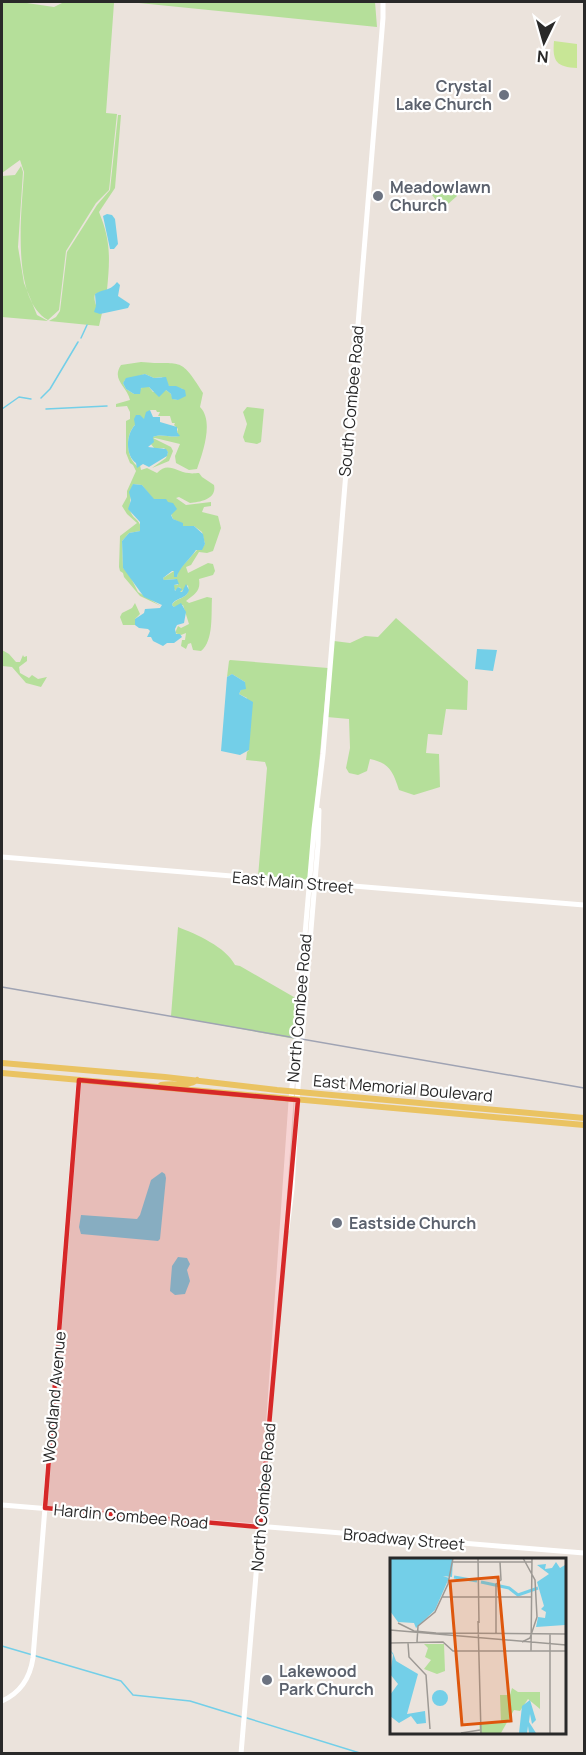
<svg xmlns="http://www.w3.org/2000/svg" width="586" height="1755" font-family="Manrope,sans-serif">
<rect width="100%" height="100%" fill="#ebe3dc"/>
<!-- green -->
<path fill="#b5df9a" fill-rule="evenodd" d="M2,2H20L54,7L64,2H375L377,27L139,3H114L106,113L117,114L109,190L96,203L66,251L59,310L48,320C10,299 22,209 24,172L20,160L2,173Z
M118,115H121L115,188L99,212C111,241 110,259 107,290L95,294C93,301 97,307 100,314L102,313L99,326L49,321L56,317L60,311L67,252L97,205L110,190Z
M21,166L23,172L18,247L24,283L37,315L48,321L2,317V176L15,175Z
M439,182C448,182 454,187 457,196L448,204L436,200L432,195L434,186Z
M141,362C181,366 179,354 203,393L200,407C214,421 203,452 197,469L189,470L176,463L175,456L180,444L155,438H153L171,447L173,451L169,461L152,468L166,458L168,452L164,448L155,449L150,443L153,437C162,433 170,438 179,436L177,432L178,429L174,425L175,423H172L170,416H158L160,412H157L156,410H150L144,420L142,418L135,420V425C125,435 126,457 137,466L140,465L141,470L147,468L157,473C168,461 176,472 189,473C192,474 196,473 199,473L202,477L214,485C217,499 201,502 190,503L179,497L176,498L186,505L211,502V506L204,507L202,512L218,516L221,528L213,551L207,553L199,552L191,565L186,567L188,573L208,563L213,564L215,571L213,575L199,579C201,591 195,594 186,601L189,603L207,597L212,598C211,613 214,641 201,651L193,650L191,643L188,644L186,649L181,646L182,640H185L186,633L181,635L175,633L178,626L181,628L189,624L183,605L174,607L172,605C177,596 191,600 188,585L180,593L181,588L178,587L177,591L174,589V585H178L176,579L164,580L163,578L174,571L177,577L178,571L197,550L203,547L205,544L202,532L194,526H183V524L173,519L165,499H153L142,485L133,484C132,491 129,504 130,509C131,520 143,519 140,531L129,533L122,541L123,568L128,572L138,592L161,606L140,596L124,577L123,573L120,571L119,567L120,536L137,523L127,514L122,506L127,497V491L136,471L133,465L130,463L126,453V421L130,419V412L127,406L116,407V404L130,400C127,386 111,380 121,365ZM145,374L154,378L162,377L169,386L183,389L178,400L173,399L171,394L166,390L153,392L149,387L144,386L134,394L126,389L123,383L125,380Z
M247,407L264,409L261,442L257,444L245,442L243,437L247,424L243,412Z
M135,603L140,614L135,619V625H123L120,617L122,613L132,608Z
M396,618L468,681L467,710L446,709L442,735L428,734L426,753L439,754L440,787L414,795L399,790C393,772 390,763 370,759L367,771L358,775L349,773L346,768L350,748L349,719L327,717L334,641L350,643L365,636L378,637Z
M2,650L9,654L16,662H20L23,655L24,657L27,656V661L19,667L20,673L29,678L32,675L38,679L47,677L41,687L26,683L12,667L2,666Z
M230,660L328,668L308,881L258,877L267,768L265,762L246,760L247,752L249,750L247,698L239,694L245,682L232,674L227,677L229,661Z
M178,927C196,934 226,947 235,965L240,966L299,1000L295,1039L171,1016Z"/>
<!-- pitch -->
<path fill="#c8e696" d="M554,41L577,44V68C557,67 552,62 554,41Z"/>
<!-- water -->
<path fill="#73cfe8" d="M107,214L112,215L115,219L118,244L114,249H110L103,216Z
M117,282L120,285L118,296L130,304L128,308L100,314L94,312L96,306L95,294C105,288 109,292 117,282Z
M145,374L154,378L166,377L169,386H176L185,390L186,396L178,400L172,399L171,394L166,390L159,397L149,387L141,388L140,394H134L126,389L123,383L126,378Z
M150,410L153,417H160V422L177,427V432L180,436C170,438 162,433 153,437L154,442L148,447L166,449L168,452L167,456L149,467L143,464L137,468L136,463C125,455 126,434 135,425L134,419L136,415H140L144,419L146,412Z
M133,484L142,485L154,499H166L168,502L173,503L177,509L171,515L173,519L183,523V526H194L203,534L205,544L202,550H196C191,558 178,569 177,577H174V571H172L163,578L164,580L177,579L179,584L174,585L175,591L178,587L182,589L180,592H182L186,584L189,590C186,600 175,597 172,605L174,607L181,603L186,612L184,623L177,625L175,629L176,634H180L182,637L174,643H167L163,646L153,641L151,637H147L150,631L148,629L139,628L135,625V619L144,613L145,609L160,608L162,605L144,597L123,568L122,541L129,533L140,531V522L128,509L131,500L129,492Z
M477,649L497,650L493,671L475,669Z
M232,674L245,682L246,689L241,690L239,694L253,702L249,750L240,755L221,751L227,677Z
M162,1172L165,1174L166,1178L160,1239L158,1241L81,1234L79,1227L81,1215L137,1219L140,1215L151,1180Z
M178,1257L187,1258L190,1264L187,1270L190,1281L185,1294L175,1295L170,1291L172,1266Z"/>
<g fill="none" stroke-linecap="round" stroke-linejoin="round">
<!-- stream -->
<path stroke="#73cfe8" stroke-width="1.5" d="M81,338L87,325
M41,398L50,389L78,342
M2,409L19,397L31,399
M46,409L107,406
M2,1646L121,1681L133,1695L190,1701L242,1717
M247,1718L363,1754"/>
<!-- secondary -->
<path stroke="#fff" stroke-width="5" d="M2,857L584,905
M287,1229L292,1189L298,1087L318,845L319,810
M2,1505L584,1553
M2,1701C20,1693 30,1678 33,1658L79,1080
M241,1754L268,1431L292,1087L314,829L323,754L383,18V2"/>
<!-- primary -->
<path stroke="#eac362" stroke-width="6" d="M2,1063L165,1077L277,1090L584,1118
M2,1073L584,1125
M161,1085C173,1083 188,1087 197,1080"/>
<!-- rail -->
<path stroke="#9fa3b3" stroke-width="1.5" d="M2,987L584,1088"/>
</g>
<!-- marked area -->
<path fill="#d62828" fill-opacity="0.2" stroke="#d62828" stroke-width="4.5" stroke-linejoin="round" d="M79,1080L298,1100L260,1527L45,1508Z"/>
<!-- markers -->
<g fill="#6b7280" stroke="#fff" stroke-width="2">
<circle cx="504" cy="95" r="6"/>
<circle cx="378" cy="196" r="6"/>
<circle cx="337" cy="1223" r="6"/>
<circle cx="267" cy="1680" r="6"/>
</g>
<g text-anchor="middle" stroke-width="4.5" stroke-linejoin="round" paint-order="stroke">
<!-- worship labels -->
<g font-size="16" font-weight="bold" fill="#5b616d" stroke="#fff" text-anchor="start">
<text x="492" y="92" text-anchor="end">Crystal<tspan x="492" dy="18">Lake Church</tspan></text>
<text x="390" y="193">Meadowlawn<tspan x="390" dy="18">Church</tspan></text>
<text x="349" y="1229">Eastside Church</text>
<text x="279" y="1677">Lakewood<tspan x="279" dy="18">Park Church</tspan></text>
</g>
<!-- street labels -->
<g font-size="16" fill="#292929" stroke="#fff">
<text transform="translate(351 401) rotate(-85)" y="6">South Combee Road</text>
<text transform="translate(293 882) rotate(5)" y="6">East Main Street</text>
<text transform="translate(299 1008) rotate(-85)" y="6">North Combee Road</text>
<text transform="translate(403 1088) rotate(5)" y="6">East Memorial Boulevard</text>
<text transform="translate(54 1397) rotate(-85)" y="6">Woodland Avenue</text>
<text transform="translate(263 1497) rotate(-85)" y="6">North Combee Road</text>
<text transform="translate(131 1516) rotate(5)" y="6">Hardin Combee Road</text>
<text transform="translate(404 1539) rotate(5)" y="6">Broadway Street</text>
</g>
</g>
<!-- overview -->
<g transform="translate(390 1558)">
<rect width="176" height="176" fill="#ebe3dc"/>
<path d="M34,86H54L55,113L47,116L34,111L41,102L35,99L38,90ZM122,130L128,134H150V151L138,141L130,153L124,152L111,175H90L89,164H111L110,137H120Z" fill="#b5df9a"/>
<path d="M0,0H63L62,19L53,18L59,20L45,52L26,70L24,65L8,64L0,53ZM166,4L170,10L175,7V67L146,69L148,59L155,60L156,54L151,51L154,48L147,24L159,16L147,7L156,6L155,11L162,10ZM0,92L3,95L6,103L28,116L17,156L35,153L36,165L27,166L21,158L9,165L0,158V137L8,126L0,116L3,97ZM42 140a8 8 0 1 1 16 0a8 8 0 1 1-16 0ZM140,142L146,162L142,166L140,156L139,164L146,175H139L138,168L137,175H129L132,148Z" fill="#73cfe8"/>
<path fill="none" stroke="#73cfe8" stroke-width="3" d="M64,19L87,23M91,24L119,30L128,37L148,30"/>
<path fill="none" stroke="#9d9994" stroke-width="1.5" d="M88,0L89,65M63,4H142M52,39H141M88,63L91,175M8,65L24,73L46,75L176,76M0,72L176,87M106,75V26L111,22L110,4M160,76V175M27,84L28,68L45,54L58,26L63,0M132,84L140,80L147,59L145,22L133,0M0,85L53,84L63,93H176M18,85L19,99L36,117L40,171M141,93L142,0M71,175L90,172"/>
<path fill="#de570d" fill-opacity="0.15" stroke="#de570d" stroke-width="3" d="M108,19L121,163L72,167L60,23Z"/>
<rect width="176" height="176" fill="none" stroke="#292929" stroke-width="3"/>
</g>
<!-- border -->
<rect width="586" height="1755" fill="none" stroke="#292929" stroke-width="6"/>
<!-- north arrow -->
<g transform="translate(544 42) rotate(185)" stroke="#ffffff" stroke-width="4.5" paint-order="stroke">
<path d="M0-4.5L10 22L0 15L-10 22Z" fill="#292929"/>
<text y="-9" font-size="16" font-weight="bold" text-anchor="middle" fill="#292929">N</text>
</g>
</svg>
